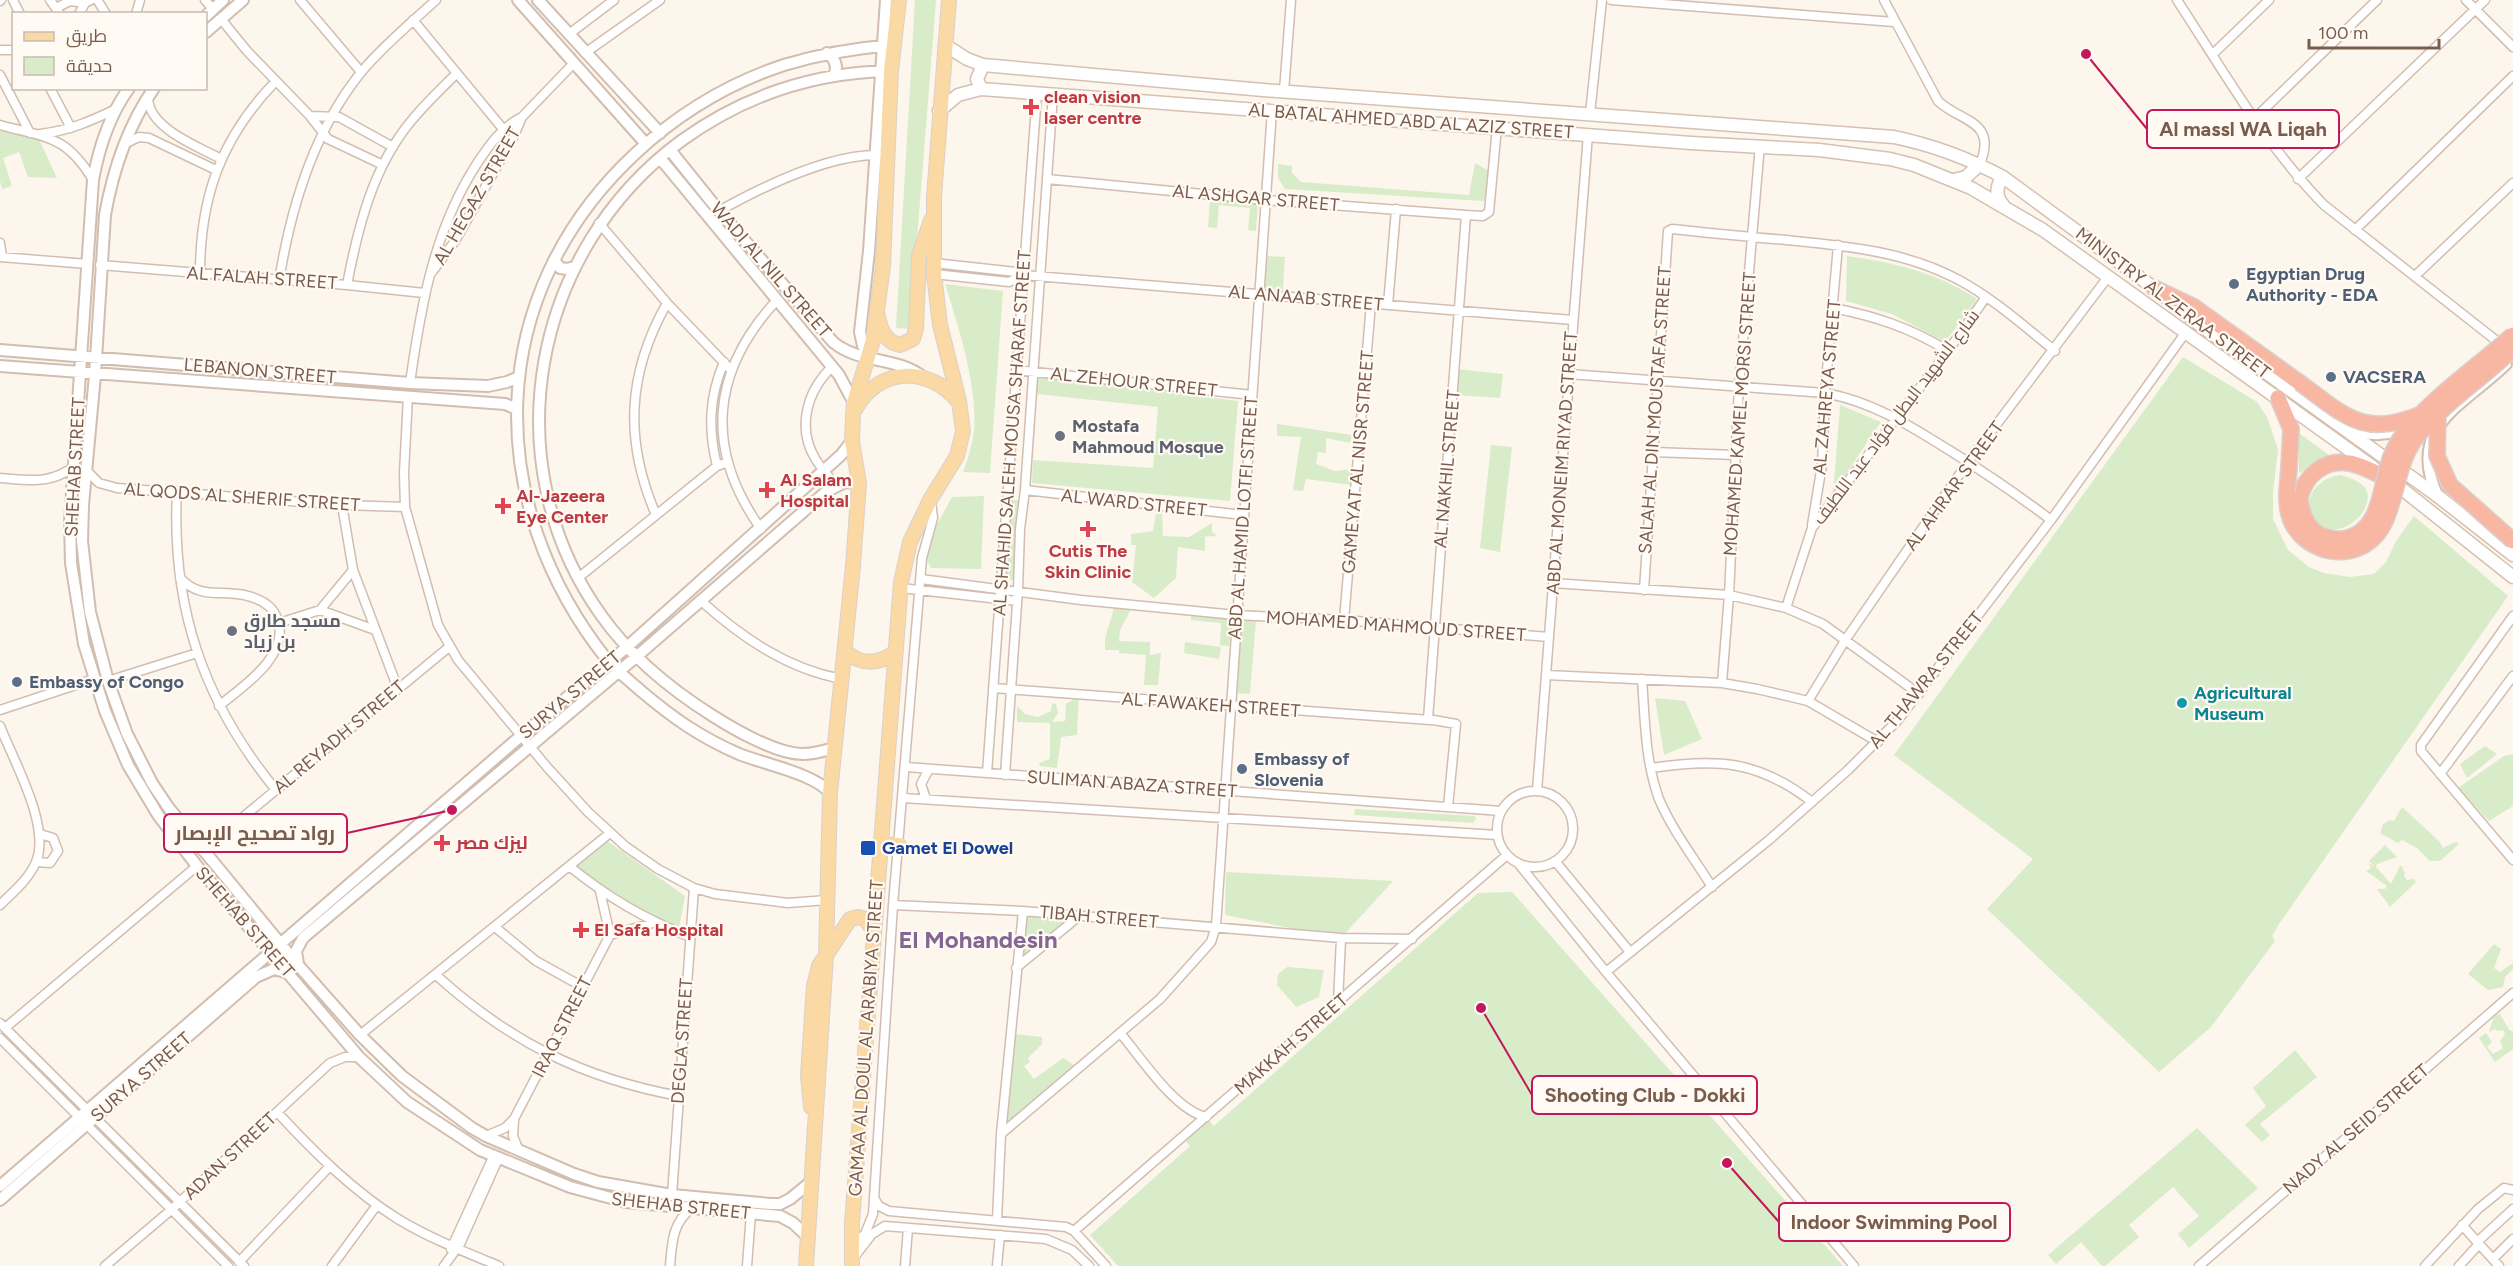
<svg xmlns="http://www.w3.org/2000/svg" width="2513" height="1266" font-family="Figtree,Cairo,sans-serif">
<rect width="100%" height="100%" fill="#fdf6ec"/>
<!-- green -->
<path fill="#d8ecc9" d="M915,0H936L910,329L896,328Z
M0,129L39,139L57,178L28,177L19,152L3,158L12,186L2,189L0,181Z
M1475,163L1491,172L1487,199L1483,201L1285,189L1278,178V164L1292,166V173L1301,182L1469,195Z
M1210,198L1258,202L1256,231L1248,230L1250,208L1219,205L1217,228L1208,227Z
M1264,256L1285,257L1283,290L1261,288Z
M1847,256C1893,262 1938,273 1977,299L1945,342L1892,314L1846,301Z
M945,284L1003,291L990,473L963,472C968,459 972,446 974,431C978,389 958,324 945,284Z
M2183,357L2257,402L2267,417L2278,449L2273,493V519L2288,550L2309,567L2324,573L2350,577L2374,574L2386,562L2396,541L2414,516L2508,596L2279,924L2272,936L2275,941L2211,1027L2159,1072L1987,909L2033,859L1894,755Z
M1458,369L1503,374L1500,398L1456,395Z
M1037,376L1238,401L1230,501L1032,483L1033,460L1153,468L1158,407L1037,394Z
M1840,405L1881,422L1833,493L1840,406Z
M1277,424L1352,435L1350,443L1326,438V453L1318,452L1316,464L1335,471L1355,469L1352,485L1306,479L1303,491L1293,490L1301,437L1277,436Z
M2299,433L2329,455L2299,473Z
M1491,445L1512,447L1500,552L1480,548Z
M2341,475C2350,478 2364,482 2367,492C2374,514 2331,549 2313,516C2301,494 2322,477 2341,475Z
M984,496L981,569L931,568L926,558L933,532L952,497Z
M1008,500H1022L1016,580H1002Z
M1156,514H1162L1163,536L1189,537L1212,523V532L1217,536L1198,537H1205V551L1178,547L1176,578L1154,598L1132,582L1136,545H1131V534L1153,531Z
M1115,605L1132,607L1120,630L1119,641L1150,642V655L1161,653L1158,685H1144L1146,655L1119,653V650H1105V638Z
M1191,614L1232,617L1229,646L1220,645L1221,623L1191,620Z
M1239,619L1256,620L1250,694L1232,693Z
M1185,642L1221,647L1219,659L1184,653Z
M1079,696L1077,735L1061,737L1057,768L1040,766L1039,763L1050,759V723L1017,722V706L1025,714L1038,717L1051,711L1052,703L1056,704L1058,713L1052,722L1065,721L1066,704Z
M1655,698L1685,701L1702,739L1664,755Z
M2485,746L2497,754L2467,778L2460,764Z
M2513,754V806L2489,821L2458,788L2504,756Z
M2402,807L2439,841L2443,848L2455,842L2459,844L2440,861H2430L2417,848L2402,840L2398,843L2380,833L2383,824L2390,820L2394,821Z
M1355,809L1475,816L1476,819L1473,823L1354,815Z
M606,840L685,896L679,928L629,902L577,867Z
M2385,845L2397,857L2377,864L2376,867L2391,884L2400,866L2404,867L2402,868L2405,873L2404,876L2407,880L2414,879L2416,882L2390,907L2377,889H2385L2387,886L2366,871L2371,868L2368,863L2375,867L2369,861Z
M1226,872L1393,881L1341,938L1225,915Z
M1512,892L1843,1266H1118L1090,1235L1190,1146L1184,1139L1208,1120L1214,1126L1478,893Z
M1023,911L1075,917L1018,965Z
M2494,944L2501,949L2494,968L2500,972L2513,963V969L2505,977L2503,987L2488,990L2468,974Z
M1287,967L1324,970L1319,997L1296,1007L1277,985L1278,974Z
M2500,1014L2510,1031H2513V1049L2495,1062L2479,1038L2486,1033L2492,1042L2487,1047L2493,1054L2503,1048L2500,1041L2505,1034L2503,1030L2497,1031L2495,1029L2489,1032L2494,1016Z
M1013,1034L1042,1037V1044L1028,1058L1030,1062L1024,1066L1034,1079L1063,1058L1077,1067L1003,1128Z
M2295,1050L2317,1077L2260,1124L2270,1135L2262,1142L2245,1125L2266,1106L2253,1088Z
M2197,1128L2258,1188L2189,1248L2178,1234L2199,1216L2173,1187L2129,1225L2139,1237L2105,1266H2102L2081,1242L2056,1264L2048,1255Z"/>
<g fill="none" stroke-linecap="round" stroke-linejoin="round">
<!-- minor casing -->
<g stroke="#d1beb0" stroke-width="11">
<path id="minor" d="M13,0L20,14
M50,0L60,14
M205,0L213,9
M300,0L361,72
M1611,0L1894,22
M1884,0L1938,101C1960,122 1998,120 1980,164
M2177,0C2223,70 2265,145 2324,205L2498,342
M2466,0L2513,47
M0,1L1,0
M98,1L106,14
M56,8L70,1L85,3
M79,14L85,3L91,0
M136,14L140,0
M221,19L247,51L310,116L328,139L383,165
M413,20L503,129
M569,34L614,0
M0,50H14
M585,53L660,0
M2213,54L2269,0
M0,75L30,133
M50,88L71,128
M1284,91L1291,0
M148,97C148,128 197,146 221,159
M1590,114L1602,0
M310,116L339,117L393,147
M2254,119L2377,0
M0,125C47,138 66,135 93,180
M40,134C68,131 91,121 116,109
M124,144L139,137L149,138L216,170
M1047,179L1265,200L1466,215
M2298,179L2485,0
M719,211C762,187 830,154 879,155
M599,223L667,303L731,370
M2355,230L2513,76
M0,243L2,257
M0,257L88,264
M934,263L1016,272L1023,275L1573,320
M100,265L347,285L424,293
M432,272L455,241L513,138L522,117L573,64
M200,274C200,197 221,138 275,82
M934,274L1009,282L1023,275
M2415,276L2513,183
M279,281C291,206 314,129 363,70C385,44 411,23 436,0
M347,285C358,227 373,166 412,120C426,103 442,88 457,73
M1388,305L1396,209
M1833,308C1875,316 1911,328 1948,351
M1016,370L1252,395
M1569,374L1825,393C1873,402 1909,425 1949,450C1984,472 2018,495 2051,520
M410,383C421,305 434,229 478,162C490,144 502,127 522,117
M408,396L404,473L405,507L438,625L458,660L547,767L588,812L625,846L658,869L694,888L715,894L788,903L827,900
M1653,452L1736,455
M717,466C708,429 709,397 724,362
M85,469L99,483L117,488L342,505L405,507
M0,478C30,480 49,485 75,466
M832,487C831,475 822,470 816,460C796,428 807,391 832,367
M1025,490L1243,515
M177,491C171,607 203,701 276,790
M342,505L353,570L398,689
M656,515C624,440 627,374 667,303
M1812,525L1822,465L1825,393L1838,245
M761,529C704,449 711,371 777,300
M180,578C200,599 218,590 244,595C258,598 272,605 277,618C292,655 242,687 219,706
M578,578L717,466L728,462
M921,579L1081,600L1236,615L1344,620L1549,637
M1553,583L1729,595L1786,608L1823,624L1919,694
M901,588L1017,601
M1644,590L1668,231L1672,229C1710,233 1748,237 1786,240C1846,246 1905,251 1959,280C1994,299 2024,326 2055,351
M700,600C741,637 787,669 842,679
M1786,608L1812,528L1948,351L1986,297
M320,610L375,630
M2513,616L2421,745V751L2513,860
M1344,620L1371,304
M279,623L320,610L353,570
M1546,675L1722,683L1757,689L1808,701L1878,742
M1642,679C1645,719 1645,761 1659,799C1672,830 1694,858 1712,887
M108,681L197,653
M1722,683L1729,595L1739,387L1760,145
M993,688L1430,720
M1808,701L1846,639L1968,462L2108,277
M0,710L94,679
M0,726C14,762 51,826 36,862C29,879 13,892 0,905
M906,767L1501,811
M1651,768C1716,758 1758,760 1812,802
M987,773L1037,93
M2440,774L2513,676
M1005,775L1018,590L1020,529L1025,490L1053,94
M1537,791L1588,134
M1497 829a38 38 0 1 1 76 0a38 38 0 1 1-76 0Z
M903,798L1497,835
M926,799L921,784L929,769
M1448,807L1456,724L1428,719L1466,215L1483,216L1489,212L1497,127
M202,851L449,647
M1555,861L1630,952
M36,862L50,863L58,851L53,838L40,834
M1518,863L1606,972L1854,1266
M569,866C609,898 643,918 690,937
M893,905L1023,911L1341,938L1412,939
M495,927L536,961L583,987
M610,935L653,923
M1016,968L1078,917
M1606,972L1769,840L1848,770L1898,720L2051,520L2186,332
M436,975C509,1041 581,1078 679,1096
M1338,1003L1341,938
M0,1023L244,1266
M5,1028L197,866
M1121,1034C1142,1059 1175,1110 1206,1117
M360,1035L610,833
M0,1038L228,1266
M277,1112C313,1151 353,1191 398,1219C429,1238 465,1252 499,1266
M514,1120L513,1136L519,1151
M1001,1134L1160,999L1211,942L1216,926L1272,110
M486,1136L505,1128L514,1119L610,935L600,891
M672,1195L694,888
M874,1198L879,1206L889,1211L1066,1227L1074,1231L1106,1266
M997,1220L1001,1134L1023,911
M2462,1225L2499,1266
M1074,1231L1507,855
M2477,1242L2513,1209
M852,1245L865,1234L873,1214L893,905L922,558L933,518L931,501
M451,1249L494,1155
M2493,1259L2513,1239
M852,1260L872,1234L885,1226L1046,1239L1072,1250L1089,1266
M239,1262L330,1166
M105,1266L171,1210L330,1063L345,1057H359
M332,1266L377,1205
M444,1266L460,1244L499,1157
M670,1266C672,1243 672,1223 692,1208
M747,1266L751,1213
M905,1266L908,1228
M997,1266L1000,1235
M2199,1266L2513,993
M2425,1266L2478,1209L2504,1188L2513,1190
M2459,1266L2479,1244"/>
</g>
<!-- tertiary casing -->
<g stroke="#d1beb0" stroke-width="14">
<path id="tertiary" d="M518,0L646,144
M538,0L660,133
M206,16L223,0
M206,32L243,0
M827,53C836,59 838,67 834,76
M129,88C109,116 99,147 93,180L70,522L71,563L84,644L105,711L128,765L158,815L197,866L359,1057L407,1102L480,1150L570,1187L626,1202L780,1216L793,1223L808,1237
M154,88C127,127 113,170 105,215L95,375L83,505L82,541L90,612L108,681L127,734L152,783L168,807L298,965L360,1035L402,1076L472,1128L486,1136L574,1174L598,1182L672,1195L771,1204H780L790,1199L812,1181
M670,150L719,211L833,342C859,364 896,356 923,377
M660,158L839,375L854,403
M554,260L560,268L567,269L574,267
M0,350L410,383L488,386L507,382L519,377
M870,354L863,346L860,332L869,251L886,0
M0,366L505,404L517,409
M2347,428C2369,436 2390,438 2409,423
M2438,497C2405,426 2463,406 2506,364
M834,748C824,751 814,754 803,754C777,754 735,730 713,716C670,689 630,656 601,615C492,462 532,251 681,141C743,96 815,72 891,71
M830,793C815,774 764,764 739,754C700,737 673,718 641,691C630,681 618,672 608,661C481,502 484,294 636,153C678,114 729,83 784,65C820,54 856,48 893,45
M298,964L296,951L303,938L636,657L827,491L845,482L859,483
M0,1186L522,735L627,647L841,455L852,441
M0,1200L256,977L274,969L289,973"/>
</g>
<!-- secondary casing -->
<g stroke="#d6c0b0" stroke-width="15">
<path id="secondary" d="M945,45L967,59L983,65L1263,90L1894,137C1932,145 1968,158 2003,177L2154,288L2204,328L2439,497L2513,555
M981,89L977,79L983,65
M939,111L958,95L981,89L1691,143L1819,150L1890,159L1914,165L1971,188L2043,230L2373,467
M2003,177C1996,186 1995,196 2003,205
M1954,180L1966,177L1980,164
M2392,481L2513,577"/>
</g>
<!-- primary casing -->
<g stroke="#dad1cd" stroke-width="16">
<path id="primary" d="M878,316C880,329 885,342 900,345L913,339L916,329L919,256L931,220
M856,408C879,367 928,366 957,400
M845,651C860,665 879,665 895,652
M881,845H899
M811,1107L808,1075L814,985L819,966L850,919L858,917L865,919L874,931
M806,1266L826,956L830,793L853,566L859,483L852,441L853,416L854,403L873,340L883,266L891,71L899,0
M852,1266V1223L901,582L910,542L930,500L957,456L963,431L959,401L940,325L934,274V197L949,0"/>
</g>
<!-- motorway casing -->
<g stroke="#dad1cd" stroke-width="18">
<path id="motorway" d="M2154,288L2194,307L2300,383
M2278,398L2291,429L2289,468
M2300,498C2305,475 2325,459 2349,463C2363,465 2379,475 2392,481"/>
</g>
<!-- minor -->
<use href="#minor" stroke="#fff" stroke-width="8"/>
<!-- tertiary -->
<use href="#tertiary" stroke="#fff" stroke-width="10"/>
<!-- secondary -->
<use href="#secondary" stroke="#fff" stroke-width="12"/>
<!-- primary -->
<use href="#primary" stroke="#fbd9a5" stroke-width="14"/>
<!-- motorway -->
<use href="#motorway" stroke="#f7b7a3" stroke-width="15"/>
<!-- motorway-bridge casing -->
<g stroke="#dad1cd" stroke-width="18" stroke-linecap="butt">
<path id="motorway-bridge" d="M2300,383C2344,415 2363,438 2419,415
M2438,414L2437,456L2450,485L2513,541
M2289,468C2288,484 2285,498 2289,514C2297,546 2338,562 2366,544C2399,523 2391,467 2418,435C2445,402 2483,378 2513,349
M2300,498C2301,510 2304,522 2314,531C2321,537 2334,540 2344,539C2379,533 2380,493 2388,466C2391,454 2397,443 2404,433C2433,397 2478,366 2513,335"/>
</g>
<!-- motorway-bridge -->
<use href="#motorway-bridge" stroke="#f7b7a3" stroke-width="15"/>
</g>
<!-- markers -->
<g fill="#e0444e" stroke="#fffaf3" stroke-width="2">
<path d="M1028 98h6v6h6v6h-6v6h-6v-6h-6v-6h6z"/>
<path d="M764 481h6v6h6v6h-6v6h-6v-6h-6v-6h6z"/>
<path d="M500 497h6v6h6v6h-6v6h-6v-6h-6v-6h6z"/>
<path d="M1085 520h6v6h6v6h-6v6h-6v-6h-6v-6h6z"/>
<path d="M439 834h6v6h6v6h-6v6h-6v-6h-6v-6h6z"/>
<path d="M578 921h6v6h6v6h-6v6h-6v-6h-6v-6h6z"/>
</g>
<g fill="#5c6f8a" stroke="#fffaf3" stroke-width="2">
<circle cx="2234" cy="284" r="6"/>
<circle cx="2331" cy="377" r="6"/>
<circle cx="17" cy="682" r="6"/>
<circle cx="1242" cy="769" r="6"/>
</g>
<g fill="#6b7280" stroke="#fffaf3" stroke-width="2">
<circle cx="1060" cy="436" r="6"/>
<circle cx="232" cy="631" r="6"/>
</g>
<circle fill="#0f9aa8" stroke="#fffaf3" stroke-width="2" cx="2182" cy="703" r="6"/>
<rect fill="#1a4fb4" stroke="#fffaf3" stroke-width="2" x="860" y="840" width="16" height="16" rx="3"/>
<g text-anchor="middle" stroke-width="4.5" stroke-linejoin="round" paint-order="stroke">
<!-- health labels -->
<g font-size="18" font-weight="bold" fill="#be3a42" stroke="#fffaf3" text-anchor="start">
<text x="1044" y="103">clean vision<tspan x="1044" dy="21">laser centre</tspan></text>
<text x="780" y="486">Al Salam<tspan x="780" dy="21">Hospital</tspan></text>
<text x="516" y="502">Al-Jazeera<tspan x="516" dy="21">Eye Center</tspan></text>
<text x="1088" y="557" text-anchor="middle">Cutis The<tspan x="1088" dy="21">Skin Clinic</tspan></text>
<text x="456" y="849">ليزك مصر</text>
<text x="594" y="936">El Safa Hospital</text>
</g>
<!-- street labels -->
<g font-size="18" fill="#7a5c4d" stroke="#fffaf3">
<text transform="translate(1411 121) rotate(4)" y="6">AL BATAL AHMED ABD AL AZIZ STREET</text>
<text transform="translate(477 196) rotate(-60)" y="6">AL HEGAZ STREET</text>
<text transform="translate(1256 198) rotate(5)" y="6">AL ASHGAR STREET</text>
<text transform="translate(771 270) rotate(49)" y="6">WADI AL NIL STREET</text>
<text transform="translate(262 278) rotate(4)" y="6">AL FALAH STREET</text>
<text transform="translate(1306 298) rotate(5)" y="6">AL ANAAB STREET</text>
<text transform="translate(2173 303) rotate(37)" y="6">MINISTRY AL ZERAA STREET</text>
<text transform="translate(260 371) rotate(5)" y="6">LEBANON STREET</text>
<text transform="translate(1134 382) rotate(6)" y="6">AL ZEHOUR STREET</text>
<text transform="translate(1827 387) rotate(-85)" y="6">AL ZAHREYA STREET</text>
<text transform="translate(1655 410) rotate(-86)" y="6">SALAH AL DIN MOUSTAFA STREET</text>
<text transform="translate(1740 414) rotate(-86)" y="6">MOHAMED KAMEL MORSI STREET</text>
<text transform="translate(1896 417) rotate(-53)" y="6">شارع الشهيد البطل فؤاد عبد اللطيف</text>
<text transform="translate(1012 433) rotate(-86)" y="6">AL SHAHID SALEH MOUSA SHARAF STREET</text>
<text transform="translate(1358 462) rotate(-85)" y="6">GAMEYAT AL NISR STREET</text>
<text transform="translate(1562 463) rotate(-86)" y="6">ABD AL MONEIM RIYAD STREET</text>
<text transform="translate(75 467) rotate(-87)" y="6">SHEHAB STREET</text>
<text transform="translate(1447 469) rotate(-85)" y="6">AL NAKHIL STREET</text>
<text transform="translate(1954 486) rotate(-54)" y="6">AL AHRAR STREET</text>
<text transform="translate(242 497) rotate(4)" y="6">AL QODS AL SHERIF STREET</text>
<text transform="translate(1134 503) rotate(6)" y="6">AL WARD STREET</text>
<text transform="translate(1243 518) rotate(-86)" y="6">ABD AL HAMID LOTFI STREET</text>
<text transform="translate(1396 626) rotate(4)" y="6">MOHAMED MAHMOUD STREET</text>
<text transform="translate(1926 680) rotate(-51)" y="6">AL THAWRA STREET</text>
<text transform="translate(570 695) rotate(-40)" y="6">SURYA STREET</text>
<text transform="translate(1211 705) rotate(4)" y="6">AL FAWAKEH STREET</text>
<text transform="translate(339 737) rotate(-40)" y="6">AL REYADH STREET</text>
<text transform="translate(1132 784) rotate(4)" y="6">SULIMAN ABAZA STREET</text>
<text transform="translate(1099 917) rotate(5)" y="6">TIBAH STREET</text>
<text transform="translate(245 922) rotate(49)" y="6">SHEHAB STREET</text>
<text transform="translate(562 1027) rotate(-63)" y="6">IRAQ STREET</text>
<text transform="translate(866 1038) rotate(-86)" y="6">GAMAA AL DOUL AL ARABIYA STREET</text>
<text transform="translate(682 1041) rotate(-86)" y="6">DEGLA STREET</text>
<text transform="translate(1291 1044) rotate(-41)" y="6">MAKKAH STREET</text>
<text transform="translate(141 1077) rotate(-41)" y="6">SURYA STREET</text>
<text transform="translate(2356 1129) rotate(-41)" y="6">NADY AL SEID STREET</text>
<text transform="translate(230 1156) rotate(-43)" y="6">ADAN STREET</text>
<text transform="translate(681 1206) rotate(6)" y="6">SHEHAB STREET</text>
</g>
<!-- service labels -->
<g font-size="18" font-weight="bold" fill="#4e5e75" stroke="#fffaf3" text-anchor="start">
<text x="2246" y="280">Egyptian Drug<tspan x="2246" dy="21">Authority - EDA</tspan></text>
<text x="2343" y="383">VACSERA</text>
<text x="29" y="688">Embassy of Congo</text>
<text x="1254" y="765">Embassy of<tspan x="1254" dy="21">Slovenia</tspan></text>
</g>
<!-- worship labels -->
<g font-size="18" font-weight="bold" fill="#5b616d" stroke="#fffaf3" text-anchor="start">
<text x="1072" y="432">Mostafa<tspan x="1072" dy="21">Mahmoud Mosque</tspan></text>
<text x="244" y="627">مسجد طارق<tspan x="244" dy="21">بن زياد</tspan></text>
</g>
<!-- culture labels -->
<g font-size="18" font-weight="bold" fill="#0d838f" stroke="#fffaf3" text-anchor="start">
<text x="2194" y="699">Agricultural<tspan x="2194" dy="21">Museum</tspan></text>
</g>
<!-- transit labels -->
<g font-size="18" font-weight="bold" fill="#164399" stroke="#fffaf3" text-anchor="start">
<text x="882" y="854">Gamet El Dowel</text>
</g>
<!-- district labels -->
<g font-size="24" font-weight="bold" fill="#846695" stroke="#fffaf3">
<text x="978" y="948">El Mohandesin</text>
</g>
</g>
<!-- callouts -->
<path fill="none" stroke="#c2185b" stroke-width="2" d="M2086 54L2147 129M452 810L347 833M1481 1008L1532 1095M1727 1163L1779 1222"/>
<g fill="#c2185b" stroke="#fffaf3" stroke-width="2">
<circle cx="2086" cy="54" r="6"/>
<circle cx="452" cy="810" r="6"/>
<circle cx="1481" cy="1008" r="6"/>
<circle cx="1727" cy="1163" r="6"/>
</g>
<g fill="#fffaf3" stroke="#c2185b" stroke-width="2">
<rect x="2147" y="110" width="192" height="38" rx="6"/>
<rect x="164" y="814" width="183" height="38" rx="6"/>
<rect x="1532" y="1076" width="225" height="38" rx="6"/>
<rect x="1779" y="1203" width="231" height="38" rx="6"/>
</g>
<g font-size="20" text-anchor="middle" font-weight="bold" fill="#7a5c4d">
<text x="2243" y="136">Al massl WA Liqah</text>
<text x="255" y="840">رواد تصحيح الإبصار</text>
<text x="1645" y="1102">Shooting Club - Dokki</text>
<text x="1894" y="1229">Indoor Swimming Pool</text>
</g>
<!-- legend -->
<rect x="12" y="12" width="195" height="78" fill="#fffaf3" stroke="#cabbb1" stroke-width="1.5"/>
<rect x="24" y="32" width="30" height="9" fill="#fbd9a5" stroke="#cabbb1" stroke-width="1.5"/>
<text x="66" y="42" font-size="18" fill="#7a5c4d">طريق</text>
<rect x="24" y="57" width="30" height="18" fill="#d8ecc9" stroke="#cabbb1" stroke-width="1.5"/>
<text x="66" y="72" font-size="18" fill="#7a5c4d">حديقة</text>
<!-- scale -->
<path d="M2309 39v9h130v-9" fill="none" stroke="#7a5c4d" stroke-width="3"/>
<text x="2318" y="39" font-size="18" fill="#7a5c4d" stroke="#fffaf3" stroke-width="4.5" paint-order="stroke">100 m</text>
</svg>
